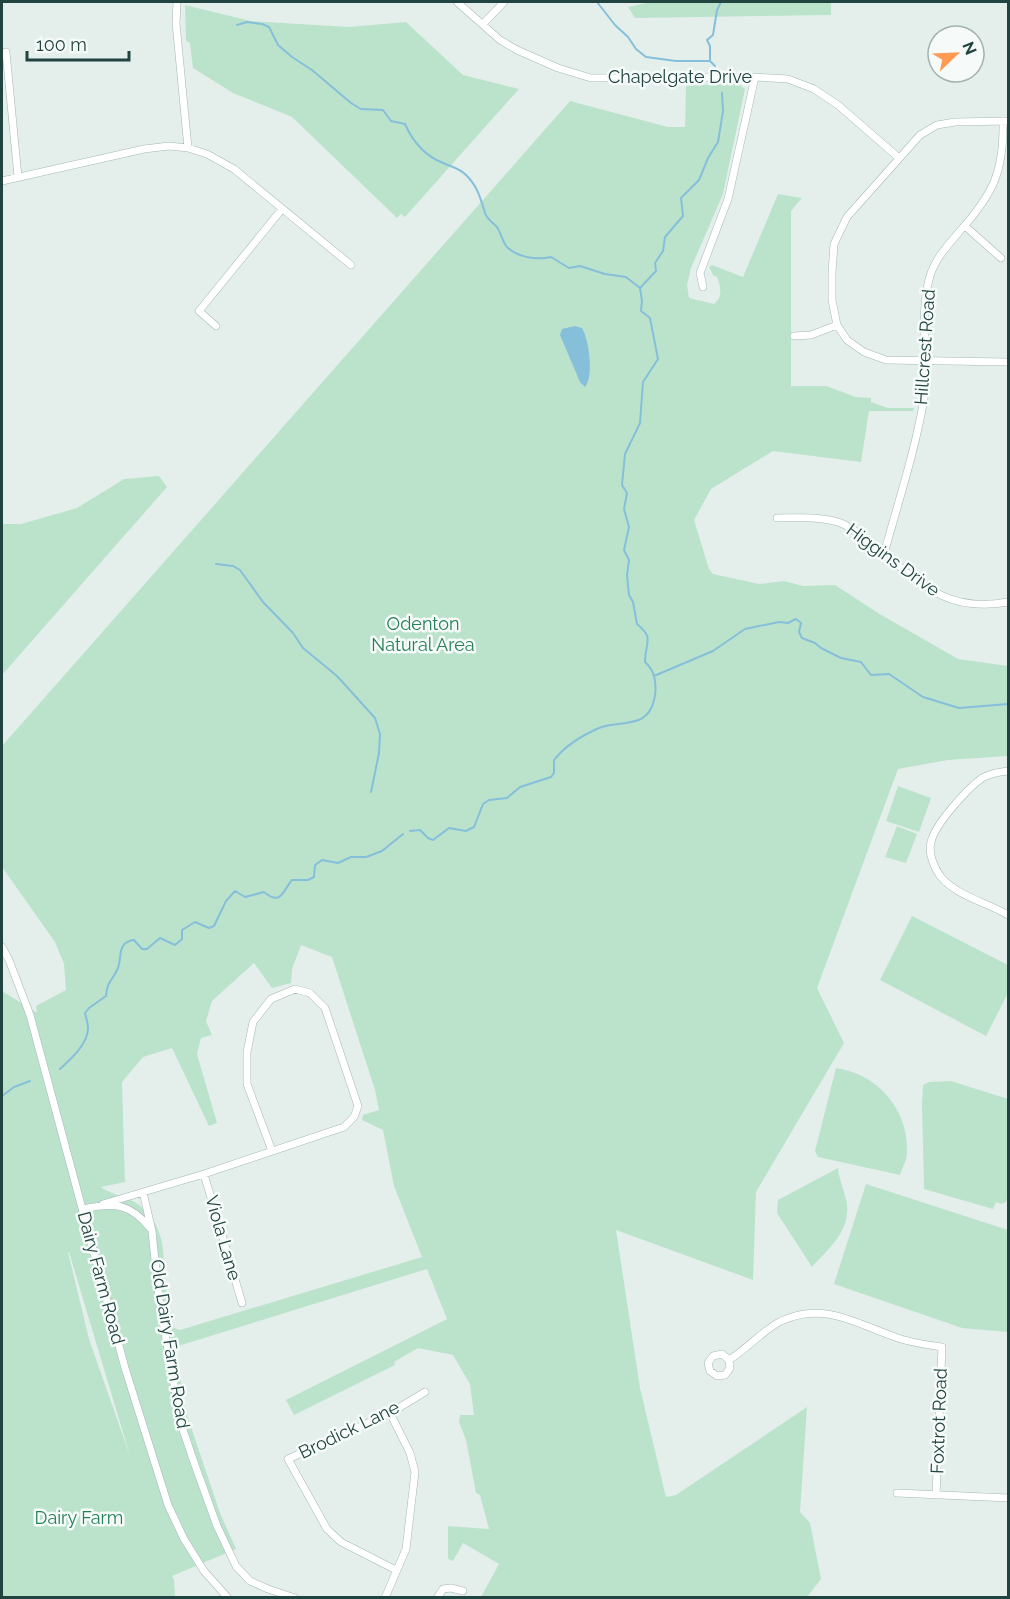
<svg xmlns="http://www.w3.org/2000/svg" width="1010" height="1599" font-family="Raleway,sans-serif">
<rect width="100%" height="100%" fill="#e4efec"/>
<!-- green -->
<path fill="#bbe3cc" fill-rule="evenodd" d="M651,2H831V15L635,18L628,7Z
M185,5L251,21L349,27L406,22L463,75L519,89L405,217L401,214L397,218L292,117L233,93L193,68L190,43L186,41Z
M715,84H738L745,89L723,194L691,268L687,285L689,298L714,304C723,297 721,287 717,277L713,275L709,267L712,265L743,277L778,194L802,198L791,211V386H826L856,397L871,398V402L888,408H914L913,411H869L861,462L773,451L711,489L694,520L709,569L713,574L759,584L784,581L803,586L835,585L878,613L958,659L1008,666V756L948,760L898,769L817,988L844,1043L756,1192L753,1280L616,1230L640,1388L666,1497L676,1495L807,1407L800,1512L810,1523L821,1579L807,1597H481L499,1564L463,1543L453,1561L448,1559V1526L489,1529L480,1495L476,1493L466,1440L459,1422L460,1415H474L470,1384L453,1355L418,1348L394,1362L395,1365L294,1415L286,1400L447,1319L427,1269L175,1347L186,1412L220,1513L236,1549L172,1576L174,1580L175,1597L2,1598V991L37,1013L36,1006L66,990L64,964L55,942L2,867V746L570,101L668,127H685L686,86ZM301,945L332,957L375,1090L379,1110L363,1115L362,1120L383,1130L394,1186L422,1257L180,1330L174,1328C171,1315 168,1303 166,1291C162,1257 169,1229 139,1205C128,1196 113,1196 101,1187L125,1182L122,1082L143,1057L172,1048L209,1126L217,1123L197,1054L201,1038L212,1035L206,1021L212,1001L254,963L272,988L291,983L292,969ZM68,1252H69L130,1456L89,1339Z
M159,476L167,487L2,675V524H21L77,508L124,479Z
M898,786L931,798L919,832L886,821Z
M897,826L917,834L906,863L885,857Z
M912,916L1008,965V993L986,1036L880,980Z
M836,1068C878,1074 909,1110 907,1153C907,1160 902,1168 900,1175L818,1157L815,1151Z
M951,1081L1008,1099V1196L1006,1202L1001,1204L996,1202L993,1209L924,1189L922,1104L923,1085L929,1082Z
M838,1168C839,1180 845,1192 847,1204C850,1232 829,1248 812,1267L777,1213L778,1200Z
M866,1184L1008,1230V1332L962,1328L834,1284Z"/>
<!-- water -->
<path fill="#86bfda" d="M575,326L582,328C589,340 594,376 585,387L580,382L560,335L562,329Z"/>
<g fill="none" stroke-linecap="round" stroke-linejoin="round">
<!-- stream -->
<path stroke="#86bfda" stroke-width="2" d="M597,2L615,25L628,37L636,49L646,57L676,61H710
M237,25L247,22L262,24L269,27L278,45L292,57L312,70L351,103L361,109L383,110L391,121L405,124C413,142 425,156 443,163C452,167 460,168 467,176C478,187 481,200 485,213C487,219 493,223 497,227C501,233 503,243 507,247C518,258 537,260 551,257L569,268L580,266L605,274L626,277L640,288
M715,66L710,61V46L707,40L713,35L717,10L721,2
M216,564L233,566L240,570L263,602L293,633L303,648L337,676L375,718L380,734L379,753L371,792
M654,676L713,651L745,629L779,622L788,623L796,619L801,623L799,632L802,638L815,643L821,648L841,658L861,662L871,675L889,674L923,697L959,708L1008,704
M410,831L420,830L428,838L433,840L449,828L466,831L474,827L483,804L489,800L507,798L520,787L551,777L554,773V760C565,746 583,735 599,728C612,723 628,725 641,719C656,711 658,687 653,673C651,668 648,665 645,662C645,641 655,639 637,624L633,602L629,595L627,575L629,560L624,550L629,527L624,509L627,493L622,485L625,454L640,423L643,382L658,359L650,318L641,311L642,301L640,288L656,271L655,263L663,251L665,237L683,216L681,198L699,180L708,158L718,142L723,111L722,93
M60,1069C71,1059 88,1044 88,1028C88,1023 86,1018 85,1013L89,1008L106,996C107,981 113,980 118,968C122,957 117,942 134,940L142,949H147L160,938L175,945L182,939V930L195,922L209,928L214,926L226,901L235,891L245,897L264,892C281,906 282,892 292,880H308L314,877L315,865L322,860L338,863L351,857H366L382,851L403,834
M2,1096L14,1087L30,1081"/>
<!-- minor casing -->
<g stroke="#a6b8b5" stroke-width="8">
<path id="minor" d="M177,2L176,23L188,148
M457,2L500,40L517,50L558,68L591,78L755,77L788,79L814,89L838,105L899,158
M483,24L504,2
M6,52L18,177
M1008,121L955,122L937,125L920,135L847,217L834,244L832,273V300L837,325L847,340L864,352L886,360L1008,362
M2,181L144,149L169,146L188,148L207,154L234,169L351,265
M965,226L1001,258
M703,287L700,273L728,199L755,77
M216,326L199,311L282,209
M794,336L811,335L837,325
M777,518C797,518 822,516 841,523C855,529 867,540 878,549C922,585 948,613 1008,602
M884,554C898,503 915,451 924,399C930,359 918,316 930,276C935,259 948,245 960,231C993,194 1004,172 1003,121
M1008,771C999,772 991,773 982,778C967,789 935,824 931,842C928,853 934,868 941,877C957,896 988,903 1008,915
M2,947L9,960L30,1015L125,1368L168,1505L184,1539L204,1571L228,1598
M204,1174L242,1303
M143,1192L152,1231L159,1299L181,1424L195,1465L217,1526L236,1566L250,1581L268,1589L295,1598
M103,1204L204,1174L344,1127L354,1117L358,1106L325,1008L310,993L295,989L271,999L253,1022L247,1052V1084L272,1151
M83,1209C114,1202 130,1203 151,1229
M729,1360L730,1368L725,1375L717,1376L710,1371L708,1363L713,1356L722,1354L729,1360C748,1348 762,1331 781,1321C826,1300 859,1326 901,1339C914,1343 928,1345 942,1347L936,1495
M897,1493L1008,1498
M396,1570L341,1542L327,1529L288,1459L390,1413L425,1392
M385,1598L406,1549L415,1472L410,1453L390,1413
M437,1598L443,1589L451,1588L463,1591"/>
</g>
<!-- minor -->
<use href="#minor" stroke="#fff" stroke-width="7"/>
</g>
<g text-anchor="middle" stroke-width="5" stroke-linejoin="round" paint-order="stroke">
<!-- street labels -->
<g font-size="18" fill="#214440" stroke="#f6fbf9">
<text x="680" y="83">Chapelgate Drive</text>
<text transform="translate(925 347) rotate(-86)" y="6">Hillcrest Road</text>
<text transform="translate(893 560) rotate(36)" y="6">Higgins Drive</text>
<text transform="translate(223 1238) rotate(74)" y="6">Viola Lane</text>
<text transform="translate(101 1278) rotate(75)" y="6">Dairy Farm Road</text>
<text transform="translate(170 1344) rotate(81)" y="6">Old Dairy Farm Road</text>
<text transform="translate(939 1421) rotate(-88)" y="6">Foxtrot Road</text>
<text transform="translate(349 1430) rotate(-26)" y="6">Brodick Lane</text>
</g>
<!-- park labels -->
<g font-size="18" fill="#258058" stroke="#f6fbf9">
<text x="423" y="630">Odenton<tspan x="423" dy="21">Natural Area</tspan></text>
<text x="79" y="1524">Dairy Farm</text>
</g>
</g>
<!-- border -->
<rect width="1010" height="1599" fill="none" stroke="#214440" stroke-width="6"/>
<!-- north arrow -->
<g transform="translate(956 54) rotate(67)"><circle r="28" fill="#f6fbf9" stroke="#a1b2af" stroke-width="1.5"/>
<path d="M0-4.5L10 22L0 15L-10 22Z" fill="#ff9a53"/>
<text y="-9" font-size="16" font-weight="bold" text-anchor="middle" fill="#214440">N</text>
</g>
<!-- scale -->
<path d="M27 51v9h102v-9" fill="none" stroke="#214440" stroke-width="3"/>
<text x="36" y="51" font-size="18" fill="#214440" stroke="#f6fbf9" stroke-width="4.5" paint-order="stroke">100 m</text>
</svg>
